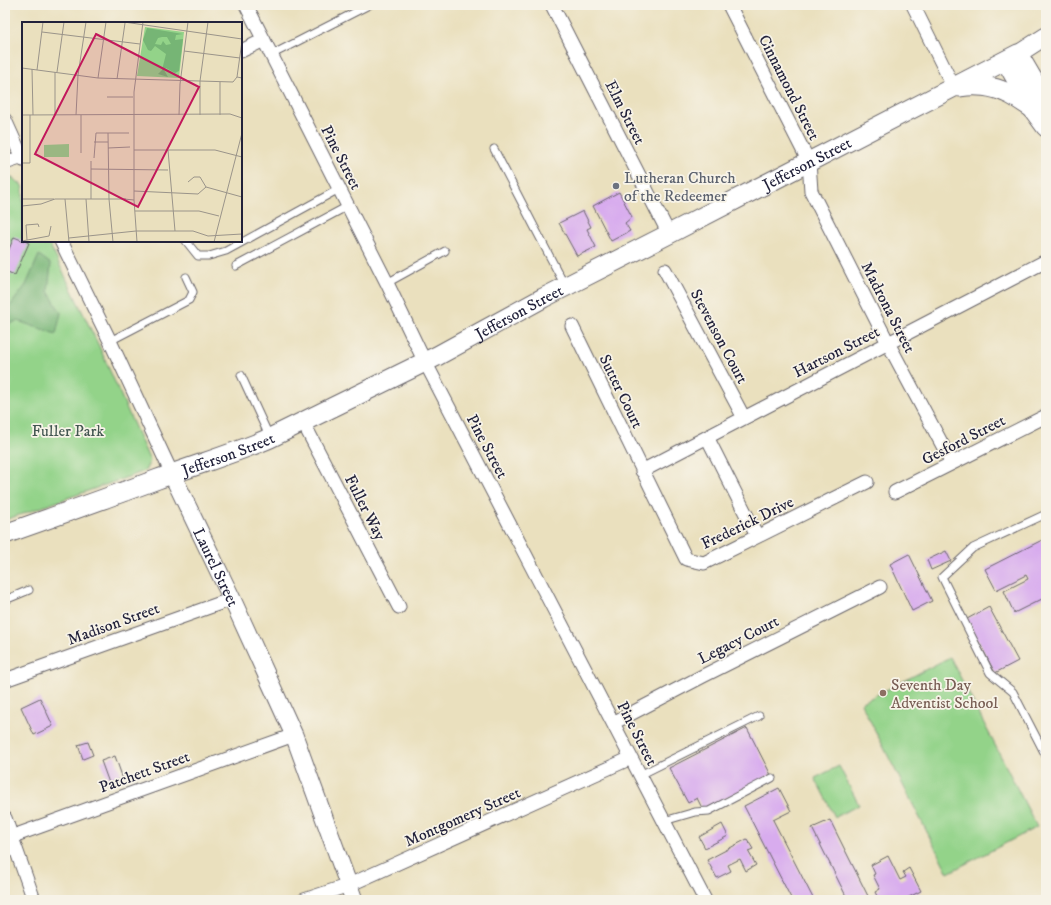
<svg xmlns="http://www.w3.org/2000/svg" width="1051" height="905" font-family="'IM FELL DW Pica',serif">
<rect width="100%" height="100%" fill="#f7f3e8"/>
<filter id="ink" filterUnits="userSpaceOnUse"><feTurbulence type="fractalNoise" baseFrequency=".025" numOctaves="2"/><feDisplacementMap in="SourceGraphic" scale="8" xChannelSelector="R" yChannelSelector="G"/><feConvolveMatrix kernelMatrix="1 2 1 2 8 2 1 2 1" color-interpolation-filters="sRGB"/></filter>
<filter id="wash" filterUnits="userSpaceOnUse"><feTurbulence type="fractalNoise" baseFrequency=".012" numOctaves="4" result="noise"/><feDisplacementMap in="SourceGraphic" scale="16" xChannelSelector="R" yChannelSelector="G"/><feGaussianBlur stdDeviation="0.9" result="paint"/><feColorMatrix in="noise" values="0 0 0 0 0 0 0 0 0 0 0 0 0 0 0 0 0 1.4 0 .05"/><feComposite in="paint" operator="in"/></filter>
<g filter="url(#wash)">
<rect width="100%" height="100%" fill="#eae0be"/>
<!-- green -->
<path fill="#93d389" stroke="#5a7a62" d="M5,176H9L21,184L23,188V241H48L99,346L150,461L145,471L5,520Z
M950,657L1037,827L948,873L861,703Z
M839,766L859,805L835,817L815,778Z"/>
<!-- forest -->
<path fill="#76b575" stroke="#4c6c58" d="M39,255L51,264L48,291L61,313L56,334L18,321L5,325V305L10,306L26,285Z"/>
<g id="blocks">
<!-- building -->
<path fill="#d8acee" d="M619,192L632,217L625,223L630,231L611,241L593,206Z
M583,211L591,227L587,229L596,247L577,256L559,223Z
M14,237L29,243L15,275L5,271V259Z
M1046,538V597L1014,613L1004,591L1028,579L1026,575L996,590L985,569Z
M946,551L951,561L931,570L927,560Z
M909,554L932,601L912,611L890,564Z
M989,607L1018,661L995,673L967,619Z
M40,698L53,726L34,735L21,707Z
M747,728L771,775L703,810L697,798L688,803L669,768Z
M88,742L93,755L83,759L78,745Z
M115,756L123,779L109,783L101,761Z
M779,788L791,811L773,820L814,900H792L744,806Z
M830,820L870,900H848L812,828Z
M722,824L728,836L705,848L699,837Z
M747,839L753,849L748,851L756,865L746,871L740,859L728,865L731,871L717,878L707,860Z
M888,856L900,880L906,877L903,872L909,868L921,891L907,898L908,900H889L888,899L879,900L875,892L880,889L873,875L875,874L871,865Z"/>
</g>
</g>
<g filter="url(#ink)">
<use href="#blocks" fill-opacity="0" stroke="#686469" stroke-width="1"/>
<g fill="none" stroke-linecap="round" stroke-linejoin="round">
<!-- service casing -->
<g stroke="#686469" stroke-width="9">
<path id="service" d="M271,55L369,5
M494,149L565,286
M186,241L198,256H209L226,251L339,189
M236,266L348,206
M387,283L445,251
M110,341L189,300L193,292L186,277
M241,375L270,438
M1046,514L973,548L942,577L990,673L1013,692L1046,756
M5,600L29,590
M640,775L759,716
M664,821L695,812L709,811L772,778"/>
</g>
<!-- minor casing -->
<g stroke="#686469" stroke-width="15">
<path id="minor" d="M246,5L387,283L420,352L705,900
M552,5L669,234
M729,5L809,162L811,191L888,343L952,463
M913,5L954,88
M241,51L264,40
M5,120L23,160
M5,163L23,157
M61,241L110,341L172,474
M665,270L744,418
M572,326L686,559L704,563L867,482
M303,422L399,607
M707,437L757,536
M642,471L1046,261
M895,492L1046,416
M5,680L232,599
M613,723L703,676L880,587
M5,818L34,900
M5,839L294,735
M304,900L349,885L631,758"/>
</g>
<!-- tertiary casing -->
<g stroke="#686469" stroke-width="19">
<g id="tertiary">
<path d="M1018,54L1046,36"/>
<path id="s1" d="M172,474L232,599L294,735L354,900"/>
</g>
</g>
<!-- secondary casing -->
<g stroke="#686469" stroke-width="21">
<g id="secondary">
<path d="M1006,61L1032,108L1046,127"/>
<path d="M960,87C975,84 993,86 1007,93C1016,97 1024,103 1032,108"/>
<path id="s2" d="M5,534C56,516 107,498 158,479C195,465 233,454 270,438L437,356L543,298L669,234L1018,54L1035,83L1046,107"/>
</g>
</g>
<!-- service -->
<use href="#service" stroke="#fff" stroke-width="7"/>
<!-- minor -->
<use href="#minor" stroke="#fff" stroke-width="13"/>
<!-- tertiary -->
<use href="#tertiary" stroke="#fff" stroke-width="17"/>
<!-- secondary -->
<use href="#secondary" stroke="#fff" stroke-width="19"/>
</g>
</g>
<!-- markers -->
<circle fill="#6b7280" stroke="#f7f3e8" stroke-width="1.5" cx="616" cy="186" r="4"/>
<circle fill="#8d6e63" stroke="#f7f3e8" stroke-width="1.5" cx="883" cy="693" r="4"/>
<g text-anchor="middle" stroke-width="3.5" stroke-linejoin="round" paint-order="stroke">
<!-- street labels -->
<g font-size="16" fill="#22223b" stroke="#f7f3e8">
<text transform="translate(790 87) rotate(63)" y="6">Cinnamond Street</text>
<text transform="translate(626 112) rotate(63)" y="6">Elm Street</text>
<text transform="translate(342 157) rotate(63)" y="6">Pine Street</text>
<text dy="6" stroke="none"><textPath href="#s2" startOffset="885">Jefferson Street</textPath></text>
<text transform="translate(889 307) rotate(63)" y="6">Madrona Street</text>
<text dy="6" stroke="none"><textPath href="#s2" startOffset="561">Jefferson Street</textPath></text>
<text transform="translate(720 336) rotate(62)" y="6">Stevenson Court</text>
<text transform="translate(836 351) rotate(-27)" y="6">Hartson Street</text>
<text transform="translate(622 391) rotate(64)" y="6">Sutter Court</text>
<text transform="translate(963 439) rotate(-27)" y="6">Gesford Street</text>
<text transform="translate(488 446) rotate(62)" y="6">Pine Street</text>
<text dy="6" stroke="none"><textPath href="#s2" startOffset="237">Jefferson Street</textPath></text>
<text transform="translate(366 507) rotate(63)" y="6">Fuller Way</text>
<text transform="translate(747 522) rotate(-26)" y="6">Frederick Drive</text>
<text dy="6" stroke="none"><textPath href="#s1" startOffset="103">Laurel Street</textPath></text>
<text transform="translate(113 623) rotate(-20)" y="6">Madison Street</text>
<text transform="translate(738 639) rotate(-27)" y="6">Legacy Court</text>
<text transform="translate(638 733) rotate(63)" y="6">Pine Street</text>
<text transform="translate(144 771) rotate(-20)" y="6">Patchett Street</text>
<text transform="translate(462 816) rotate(-24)" y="6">Montgomery Street</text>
</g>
<!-- worship labels -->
<g font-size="16" fill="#5b616d" stroke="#f7f3e8" text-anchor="start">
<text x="624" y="183">Lutheran Church<tspan x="624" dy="18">of the Redeemer</tspan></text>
</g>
<!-- park labels -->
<g font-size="16" fill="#445752" stroke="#f7f3e8">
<text x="68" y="436">Fuller Park</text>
</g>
<!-- education labels -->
<g font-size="16" fill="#785e54" stroke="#f7f3e8" text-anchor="start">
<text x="891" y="690">Seventh Day<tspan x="891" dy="18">Adventist School</tspan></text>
</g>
</g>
<!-- overview -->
<g transform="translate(22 22)">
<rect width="220" height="220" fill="#eae0be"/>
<path d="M123,5L162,10L157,56L115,54ZM47,122V135H22V123Z" fill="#93d389"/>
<path d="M125,6L161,12L154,13L153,18L161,17L157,49L153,51L144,46L142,48L146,55L136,52L140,48L144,32L133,24L129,29L126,28L121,18ZM140,15H145L149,22L144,23L141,19L139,23L133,22L136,16Z" fill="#76b575" fill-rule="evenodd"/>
<path fill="none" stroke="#9a948a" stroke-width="1" d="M102,0L220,17M20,10L118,22M162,29L218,36M0,46L76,56L211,60L215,55L220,56M10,47L11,93M15,48L21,0M33,50V93M35,50L42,0M215,55L220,19M76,56L84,0M95,57L103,1M85,75H111M0,93L208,92L220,96M54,93L56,53L64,0M59,93V131M157,93L158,62L166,0M178,93V59L186,0M198,93V60M86,111L87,177L91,220M72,120H86M86,126L108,125M112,128H193L220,135M146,128L153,209M72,136L74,111H107M0,141H8V93M69,147L146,148M166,160L172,155H178L184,165M112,169L176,172L184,165L220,175M0,177H32M43,177L47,220M64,177L67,220M69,177V139M102,177L112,178V70L121,0M112,178L115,220M0,184L19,182L33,177H104M113,189H177L197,194M47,216L114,209H171L186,214L220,212M5,218L4,203L16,202L17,205M0,219L27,214L29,204M192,220L220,111"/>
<path fill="#c2185b" fill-opacity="0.15" stroke="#c2185b" stroke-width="2" d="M74,12L177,65L116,185L13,132Z"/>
<rect width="220" height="220" fill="none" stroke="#22223b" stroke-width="2"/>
</g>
<!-- margin -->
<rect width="1051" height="905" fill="none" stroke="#f7f3e8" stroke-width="20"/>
</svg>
